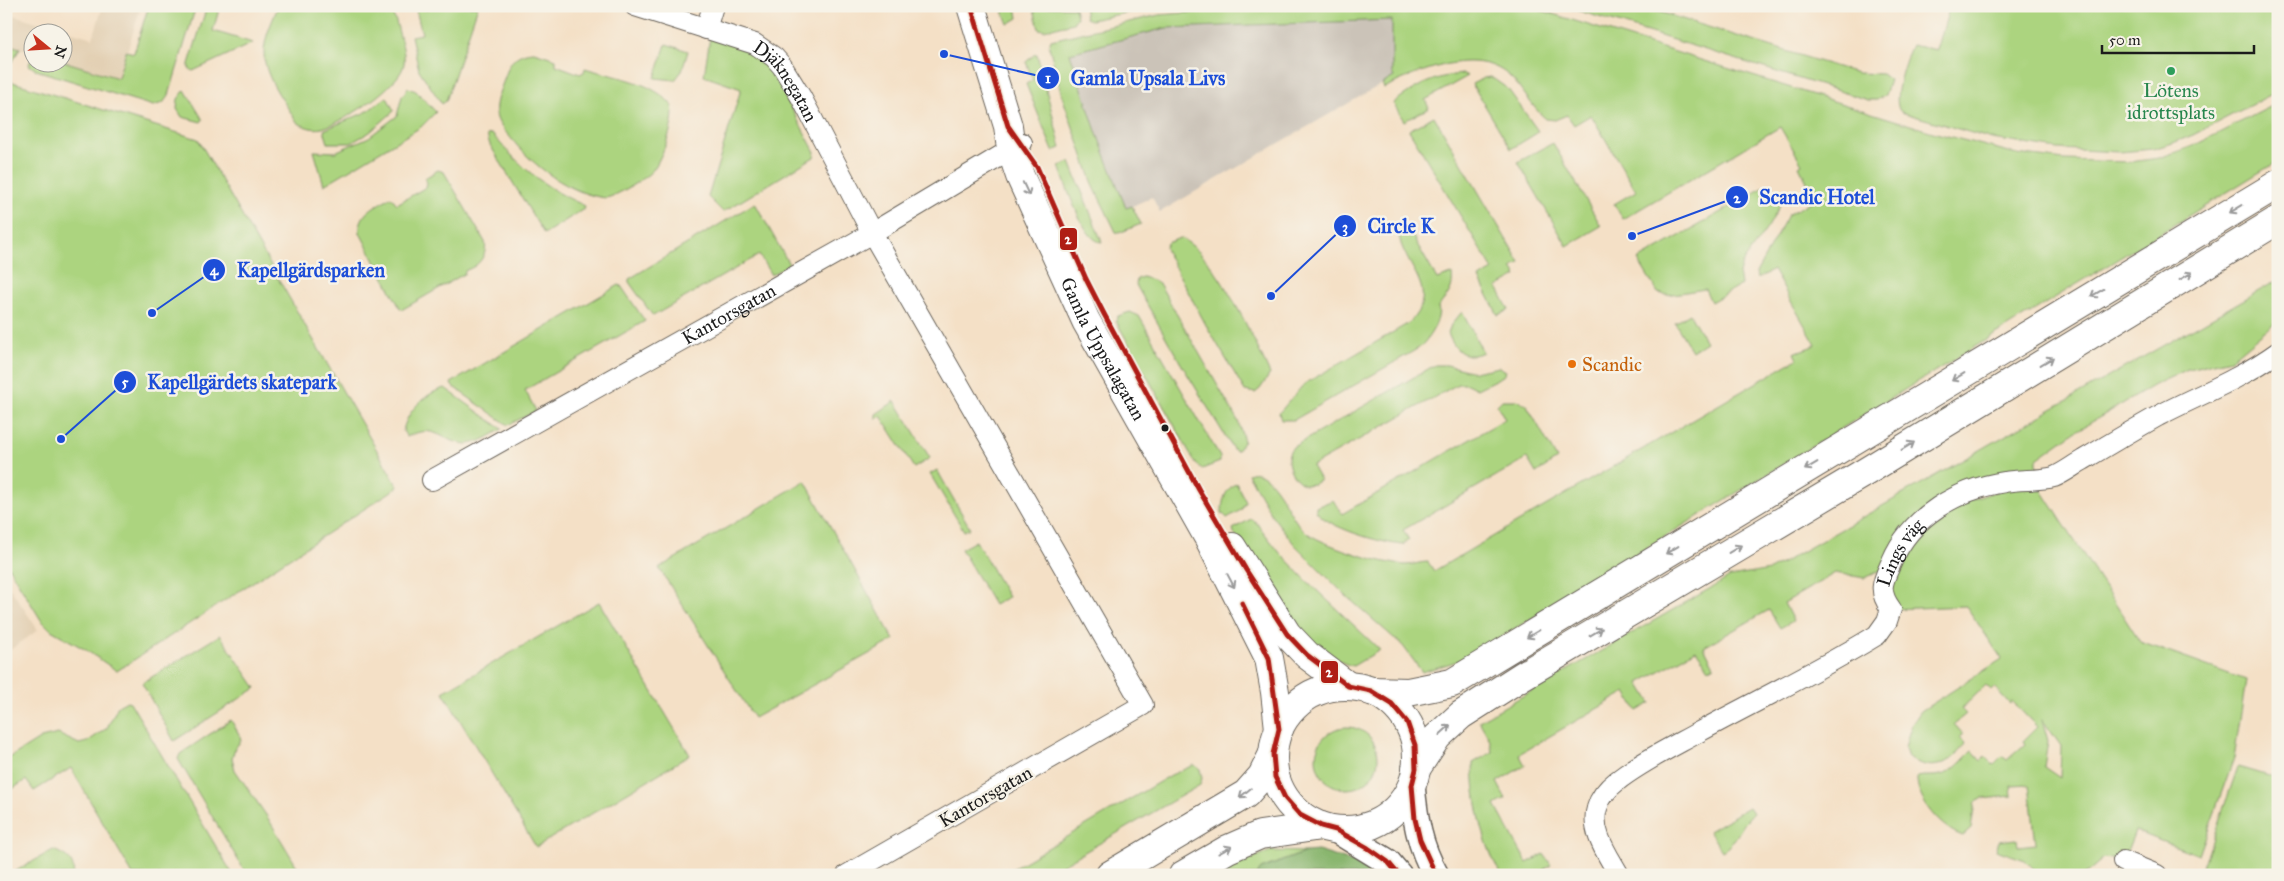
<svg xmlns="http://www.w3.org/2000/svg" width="2284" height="881" font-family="'IM FELL Great Primer',serif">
<rect width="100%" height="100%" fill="#f7f3e8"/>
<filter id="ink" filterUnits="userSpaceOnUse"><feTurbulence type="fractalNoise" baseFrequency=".02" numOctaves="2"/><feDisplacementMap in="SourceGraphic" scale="10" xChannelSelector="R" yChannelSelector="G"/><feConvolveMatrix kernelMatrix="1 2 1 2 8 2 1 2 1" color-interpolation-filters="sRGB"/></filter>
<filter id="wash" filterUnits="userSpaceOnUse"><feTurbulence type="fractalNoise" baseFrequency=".0096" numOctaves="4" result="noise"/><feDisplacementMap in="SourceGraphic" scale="20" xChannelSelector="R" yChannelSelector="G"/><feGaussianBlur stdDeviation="1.12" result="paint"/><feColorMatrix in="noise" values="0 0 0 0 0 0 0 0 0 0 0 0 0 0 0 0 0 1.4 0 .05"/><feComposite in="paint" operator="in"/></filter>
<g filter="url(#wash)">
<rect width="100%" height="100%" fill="#f4e0c6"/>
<!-- built -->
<path fill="#e3d0b4" d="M103,6H141L119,78L63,61L62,32H32V52L6,44V13L93,38Z
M6,582L38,630L6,653Z"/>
<!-- industrial -->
<path fill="#cbc3b8" d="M1392,20L1394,77L1160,212L1152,197L1126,209L1097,134L1070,53L1166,28Z"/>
<!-- green -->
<path fill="#acd47f" stroke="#64784e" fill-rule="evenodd" d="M144,6H196L169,95L163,103L153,106L36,70L29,65L32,55V62H62L63,61L118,78L126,51L134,53L148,8Z
M207,6H220L213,31L253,43L193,71L189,69V64Z
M278,6H381C392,10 396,19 398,29C401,42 408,58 402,70C392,90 343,123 322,128C313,130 304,127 297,122C283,99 259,72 265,44C267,31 274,18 278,6Z
M415,6L428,10L429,6H478L446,101L442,104L419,70L411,36L422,34Z
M1001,6H1016L1018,18L1008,24Z
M1033,6L1075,8L1077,17L1073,23L1044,30L1039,29Z
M1084,6H1159L1091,20L1086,18Z
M1362,6H1527L1936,133L2017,154L2064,160L2130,162L2159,158L2193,146L2278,103V161L1480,650L1458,661L1422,672L1403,646L1345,595L1295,545L1273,517L1248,474C1271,463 1289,517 1303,530C1320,545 1383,564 1405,565C1413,565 1420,562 1428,562L1434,571L1797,359L1794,353L1816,345L1773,270L1757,279L1756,273L1788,215L1813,200V194L1799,166L1802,164L1780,127L1623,219L1614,204L1636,191L1591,115L1574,125L1567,115L1555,120L1546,119C1531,107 1523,88 1508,75C1474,46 1418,72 1384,88L1382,84L1394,77L1392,73V20L1166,28L1070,53L1097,134L1126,208L1132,206L1141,224L1119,233L1116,232L1094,187L1062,96L1049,46L1051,40L1159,15L1248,8Z
M1563,6H1640L1857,73L1882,74L1890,80L1885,95L1877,100H1868Z
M1950,6H2278V91L2193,135L2173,143L2153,149L2120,152L2058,149L1992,139L1901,112C1890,102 1906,57 1912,45L1937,50Z
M710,37L756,53L766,61L815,152L814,157L723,212L708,197L741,89L704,76Z
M6,44L20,48L13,61H6Z
M666,44L688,51L682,71L675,80L655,78Z
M534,52L556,59V65L580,74L584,72L585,68C613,77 649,80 670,103C680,114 661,161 652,171C644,179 617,196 606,198C569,194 532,165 510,137C504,130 497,123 496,114C494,102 501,89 505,77C510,61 516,53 534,52Z
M1035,54H1037L1061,148L1053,151L1026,84L1033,80L1026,62Z
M1463,74L1468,76L1425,100L1429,108L1404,121L1393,103C1416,86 1434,76 1463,74Z
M1491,77L1508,89L1538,131L1537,133L1511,149L1472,84L1484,78Z
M6,80L198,139L398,487L117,671L86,650L51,630L41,620L6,563Z
M408,88L416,91L436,112L421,127L324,185L314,151L335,152L369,137L397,116L402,96Z
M185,90L203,120L201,122L182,117L177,109L178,99Z
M387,97L394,111L370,132L351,143H328L324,130L366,112Z
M1434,116L1520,263L1512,268L1517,276L1497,287L1509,310L1498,315L1479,278L1493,270L1409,130Z
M492,134C520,166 543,187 581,204L585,206L584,209L544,234L490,145L487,135Z
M1553,143L1601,226L1567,246L1518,162Z
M1070,162L1102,242C1084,243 1065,182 1059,166Z
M438,170L444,172L485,242C488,255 478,267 466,270L464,274L403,309L400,308L360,233C358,212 376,206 391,197L397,204L426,187L427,183L425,178Z
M1769,184L1780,206L1768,227L1742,263L1739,273L1741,285L1711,302L1705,289L1667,295L1658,293L1638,260Z
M755,203L789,264L771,275L759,255L653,316L629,282V279Z
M1402,224L1408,228L1437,279L1452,274C1454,289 1448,295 1438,307C1442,319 1428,340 1419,348L1294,420H1281L1279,413L1304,384L1409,323C1436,295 1416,278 1403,249C1400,243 1399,234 1397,227Z
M1180,238C1215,252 1254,340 1270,374L1260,389L1255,393L1245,391L1206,325L1166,251L1165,247L1167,243Z
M1142,277L1153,280L1160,285L1238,421L1244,441L1237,451L1233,449L1180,362L1136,285L1137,279Z
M2278,280V320L2231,359L2188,369L2154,385L2070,435L2037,459V472L1936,502L1884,569L1865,578L1835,573L1784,603L1793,621L1780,628L1769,610L1704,647L1714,666L1709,669L1696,650L1639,683L1651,703L1637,711L1626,692L1519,754L1525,765L1497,782L1506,799L1495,805L1527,863L1544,854L1551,865L1535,875H1501C1482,841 1474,801 1473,763L1492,752L1490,740L1479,721L1730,577L1770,570Z
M619,285L621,286L645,321L525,390L536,411L508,425L452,386L451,383Z
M1130,312L1139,316L1220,457V462L1202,469L1196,464L1116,321L1118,316Z
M1462,312L1483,352C1465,361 1454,350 1448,333L1451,325Z
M1690,314L1706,342L1692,351L1675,323Z
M1435,365H1447L1474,372L1499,367L1506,371L1503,376L1477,389L1467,384H1458L1312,466L1320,480L1314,484L1305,485C1291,479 1282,458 1293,447Z
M445,388L502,429C492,435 479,444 466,444C441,442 435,422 407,437L403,431C407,411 425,393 445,388Z
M1502,400H1516L1526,404L1557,459L1536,473L1527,458L1403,530L1409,540L1403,545C1381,543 1328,528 1316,511V507L1333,500L1342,514L1505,419L1497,405Z
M895,401L930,458L914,468L881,416L876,419V414Z
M937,470L970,528L964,531L930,474Z
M2034,478L2140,642L2246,680L2234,758L2199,855L2135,831L2123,861L2104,858L2084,875H2040L2025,860L1996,850L1999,841L2017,839L2018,846L2036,844L2029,785L2011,786L2012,796L1981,799L1975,802L1971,829L1963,836C1941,829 1916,800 1917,777C1925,775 1933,777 1941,775C1953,773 1963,759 1972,751L1981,761L1985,757L1993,765L2002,756L2007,760L2025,744L2023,741L2037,727L2012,701L2010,704L1994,687L1991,690L1986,685L1961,709L1966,714L1954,724L1963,734L1960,738L1966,744C1947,765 1935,773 1908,758L1905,748L1908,736L1912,724L1921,711L2002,659L1966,606L1891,609L1882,587L1925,516ZM2042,719L2061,746L2060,778L2044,767L2048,741Z
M805,481L894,640L754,718L659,568Z
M1236,483L1246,502L1241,510L1227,518L1222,513C1222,500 1225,490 1236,483Z
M1251,519L1255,521L1280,553L1307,581L1380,650L1353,666C1302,654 1260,576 1234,533L1233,529Z
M976,541L1008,597L994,605L961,549Z
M599,602L690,755L536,847L443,692Z
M220,635L256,688L174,741L142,683Z
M127,701L130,702L233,875H133L71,768L34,791L26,780L6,793V760L41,738L58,734L79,744L87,742L107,728L118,706Z
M231,720L240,736L241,741L235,748L232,758L235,770L266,815L302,875H247L178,759L180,754Z
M1316 758a31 31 0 1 1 62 0a31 31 0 1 1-62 0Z
M1194,765L1200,769L1202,778L1200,785L1045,875H1002L1171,775Z
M2238,767L2278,779V875H2200Z
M1749,807L1753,813C1740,825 1737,843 1722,851L1709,831Z
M53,850C64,854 76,861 73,875H9Z
M1271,851L1306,852L1261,869L1257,875H1215L1226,868Z"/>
<!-- forest -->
<path fill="#89b66e" stroke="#526945" d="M1318,851L1363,865L1378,875H1257L1261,869L1306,852Z"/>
</g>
<g filter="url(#ink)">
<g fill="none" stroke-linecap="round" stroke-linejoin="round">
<!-- minor casing -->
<g stroke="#686158" stroke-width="22">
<g id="minor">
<path id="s1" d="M635,6L755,44L774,57L782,66L801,97L872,233L1143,705L847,875"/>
<path d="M706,29L713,6"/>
<path id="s2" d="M432,480L872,233L1022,143"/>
<path d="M2123,861L2157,875"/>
<path id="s3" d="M1619,875C1608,855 1590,831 1597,808C1600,797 1608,788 1617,781C1641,762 1672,747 1699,732C1758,700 1820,670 1877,635L1887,621L1891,609C1877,590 1883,581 1892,561C1911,516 1958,489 2005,482C2019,479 2040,481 2054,477C2064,473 2074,465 2083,460C2108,445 2133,430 2158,416C2200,394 2239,380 2278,352"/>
</g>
</g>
<!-- tertiary casing -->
<g stroke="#686158" stroke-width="28">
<path id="tertiary" d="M1412,785C1415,818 1419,846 1436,875
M1336,830L1388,862L1399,875"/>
</g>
<!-- secondary casing -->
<g stroke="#686158" stroke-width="30">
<g id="secondary">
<path id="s4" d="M971,6L1008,126L1011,149L1020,176L1086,321L1208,537L1269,658L1275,692L1279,729"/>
<path d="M1232,547L1287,634L1307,655L1348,686"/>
<circle cx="1345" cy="758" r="72"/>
<path d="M1110,875L1246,794L1262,776L1273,754"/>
<path d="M1183,875L1228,849L1260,835L1321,826"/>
</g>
</g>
<!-- primary casing -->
<g stroke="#686158" stroke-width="30">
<path id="primary" d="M1371,691L1408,692L1452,683L2278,184
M1416,769L1437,737L1461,715L1522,676L1867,471L2278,220"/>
</g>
<!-- minor -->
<use href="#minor" stroke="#fff" stroke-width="20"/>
<!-- tertiary -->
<use href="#tertiary" stroke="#fff" stroke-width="25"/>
<!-- secondary -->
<use href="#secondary" stroke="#fff" stroke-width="28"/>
<!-- primary -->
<use href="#primary" stroke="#fff" stroke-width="28"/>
<!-- bus-1 casing -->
<g stroke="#f7f3e8" stroke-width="9">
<path id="bus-1" d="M971,6L1008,126L1037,167L1086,279L1104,314L1199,490L1246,570L1287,634L1307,655L1348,686L1371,691L1392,704L1407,722L1415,745L1416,769L1412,785L1415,819L1420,840L1436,875
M1242,603L1269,658L1279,729L1273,754L1275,777L1285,798L1300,815L1321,826L1336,830L1368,848L1388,862L1399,875"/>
</g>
<!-- bus-1 -->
<use href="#bus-1" stroke="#af1e14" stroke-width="5"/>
</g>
<!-- one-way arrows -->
<defs><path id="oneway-shaft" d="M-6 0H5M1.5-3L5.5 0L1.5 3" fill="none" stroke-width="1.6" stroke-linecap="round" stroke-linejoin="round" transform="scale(1.25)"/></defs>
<g stroke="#999">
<use href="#oneway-shaft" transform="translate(1026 189) rotate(65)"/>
<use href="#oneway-shaft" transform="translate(2236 209) rotate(149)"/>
<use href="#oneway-shaft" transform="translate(2186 276) rotate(-31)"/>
<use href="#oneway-shaft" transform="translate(2097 293) rotate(149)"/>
<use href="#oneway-shaft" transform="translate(2047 361) rotate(-31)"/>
<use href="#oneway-shaft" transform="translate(1958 377) rotate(149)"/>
<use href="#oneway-shaft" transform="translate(1908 446) rotate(-31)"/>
<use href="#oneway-shaft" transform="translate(1811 466) rotate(149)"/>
<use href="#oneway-shaft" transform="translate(1735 549) rotate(-31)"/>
<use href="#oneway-shaft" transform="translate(1672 550) rotate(149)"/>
<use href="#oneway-shaft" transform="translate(1231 581) rotate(62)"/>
<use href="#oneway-shaft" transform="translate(1596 632) rotate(-31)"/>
<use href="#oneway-shaft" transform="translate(1533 634) rotate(149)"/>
<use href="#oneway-shaft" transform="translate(1445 730) rotate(-42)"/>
<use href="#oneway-shaft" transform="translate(1245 793) rotate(141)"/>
<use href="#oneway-shaft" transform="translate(1225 850) rotate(-28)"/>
</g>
</g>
<!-- markers -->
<circle fill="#2e9e5b" stroke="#f7f3e8" stroke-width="2" cx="2171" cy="71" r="5"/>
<circle fill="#e8710a" stroke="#f7f3e8" stroke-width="2" cx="1572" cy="364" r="5"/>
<circle fill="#1c1c1c" stroke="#f7f3e8" stroke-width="2" cx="1165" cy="428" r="4.5"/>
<g text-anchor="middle" stroke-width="5" stroke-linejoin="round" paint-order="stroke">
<!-- street labels -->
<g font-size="19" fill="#1c1c1c" stroke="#f7f3e8">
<text dy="7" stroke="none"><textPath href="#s1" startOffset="175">Djäknegatan</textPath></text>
<text dy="7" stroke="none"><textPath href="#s2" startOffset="340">Kantorsgatan</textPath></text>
<text dy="7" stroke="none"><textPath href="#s4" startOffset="369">Gamla Uppsalagatan</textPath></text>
<text dy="7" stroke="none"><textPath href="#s3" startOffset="498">Lings väg</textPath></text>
<text transform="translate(985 796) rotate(-30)" y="7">Kantorsgatan</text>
</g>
<!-- leisure labels -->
<g font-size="19" fill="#27864d" stroke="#f7f3e8">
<text x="2171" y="97">Lötens<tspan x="2171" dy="22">idrottsplats</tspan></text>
</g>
<!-- food labels -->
<g font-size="19" fill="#c56008" stroke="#f7f3e8" text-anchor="start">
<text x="1582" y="371">Scandic</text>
</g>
</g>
<!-- callouts -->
<path fill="none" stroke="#1d4ed8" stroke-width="2" d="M944 54L1048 78M1632 236L1737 197M1271 296L1345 226M152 313L214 270M61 439L125 382"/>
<g fill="#1d4ed8" stroke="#f7f3e8" stroke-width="2">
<circle cx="944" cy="54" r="5"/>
<circle cx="1632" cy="236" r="5"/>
<circle cx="1271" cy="296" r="5"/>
<circle cx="152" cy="313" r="5"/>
<circle cx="61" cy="439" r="5"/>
<circle cx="1048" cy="78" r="12"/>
<circle cx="1737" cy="197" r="12"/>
<circle cx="1345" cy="226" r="12"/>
<circle cx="214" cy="270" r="12"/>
<circle cx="125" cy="382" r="12"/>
</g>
<g font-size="15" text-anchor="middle" font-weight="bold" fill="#fff">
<text x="1048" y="83">1</text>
<text x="1737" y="203">2</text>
<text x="1345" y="232">3</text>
<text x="214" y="275">4</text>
<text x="125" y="387">5</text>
</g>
<g font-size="20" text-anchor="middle" font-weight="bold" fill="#1d4ed8" stroke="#f7f3e8" stroke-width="5" stroke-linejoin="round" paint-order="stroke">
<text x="1148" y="85">Gamla Upsala Livs</text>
<text x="1817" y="204">Scandic Hotel</text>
<text x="1401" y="233">Circle K</text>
<text x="311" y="277">Kapellgärdsparken</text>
<text x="242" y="389">Kapellgärdets skatepark</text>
</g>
<g stroke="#f7f3e8" stroke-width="2">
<rect x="1059" y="227" width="19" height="24" rx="5" fill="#af1e14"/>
<rect x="1320" y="660" width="19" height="24" rx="5" fill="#af1e14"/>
</g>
<g font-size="14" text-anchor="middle" font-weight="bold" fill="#fff">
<text x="1068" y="244">2</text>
<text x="1329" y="677">2</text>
</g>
<!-- margin -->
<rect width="2284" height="881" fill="none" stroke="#f7f3e8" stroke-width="25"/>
<!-- north arrow -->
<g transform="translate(48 48) rotate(108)"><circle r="24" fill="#f7f3e8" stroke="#9f9d96"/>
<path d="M0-4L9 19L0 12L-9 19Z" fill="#c8321e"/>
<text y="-8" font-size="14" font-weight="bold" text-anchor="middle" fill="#1c1c1c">N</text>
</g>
<!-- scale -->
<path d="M2102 45v8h152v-8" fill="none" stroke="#1c1c1c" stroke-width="2.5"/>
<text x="2109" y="45" font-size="15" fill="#1c1c1c" stroke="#f7f3e8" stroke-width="4" paint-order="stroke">50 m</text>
</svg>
